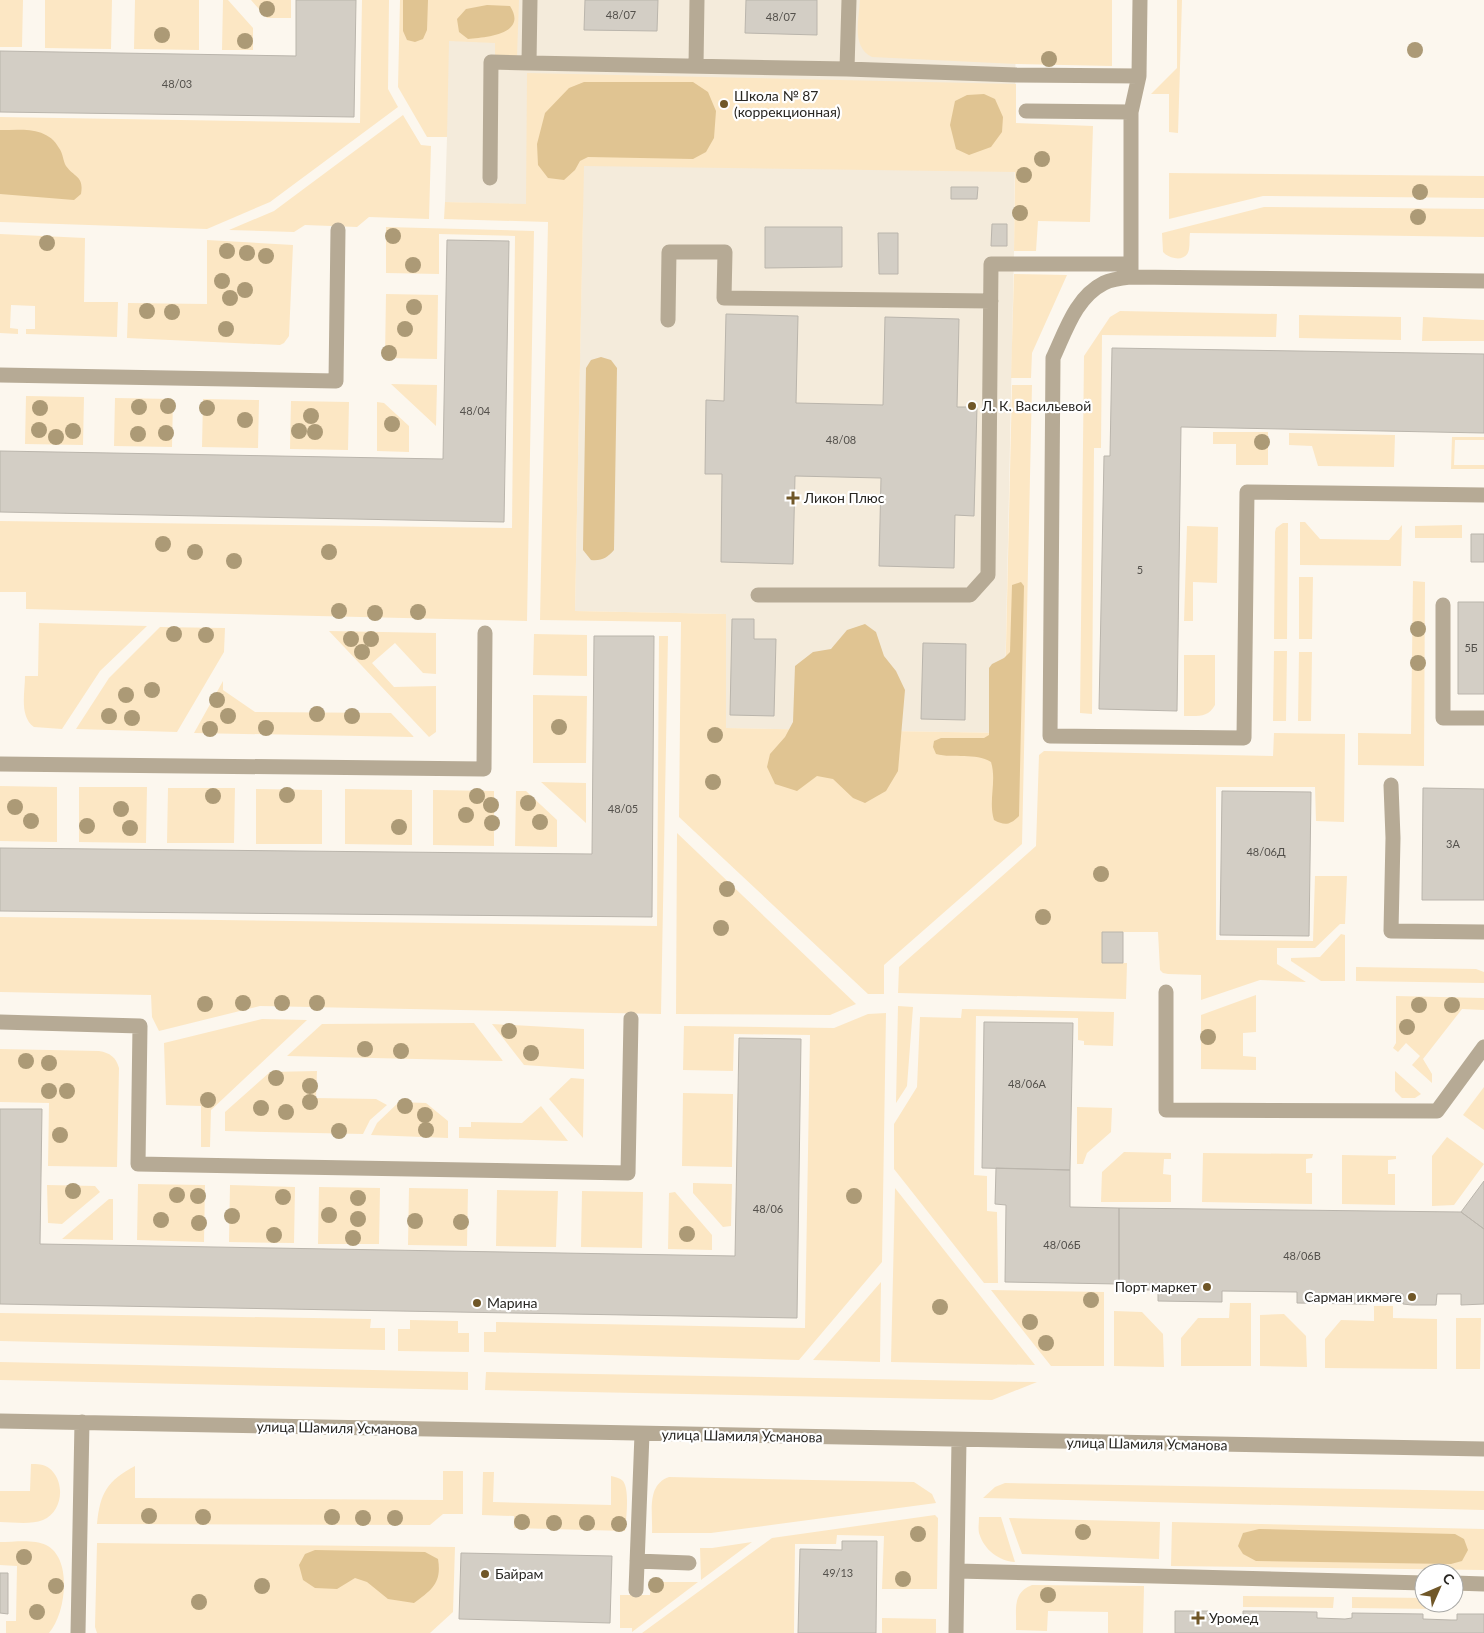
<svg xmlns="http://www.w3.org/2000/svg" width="1484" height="1633" font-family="Lato,sans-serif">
<rect width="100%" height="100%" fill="#fcf7ee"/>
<!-- built -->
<path fill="#f4ebdb" d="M434,0H1016L1014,251L1004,733L726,728V614L575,611L583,206L445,202L447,137L433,136Z"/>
<!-- green -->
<path fill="#fce7c4" d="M0,0H23L22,47H0Z
M45,0H112L111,49L45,48Z
M135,0H199V50L134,49Z
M223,0H228L253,28V50H222Z
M251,0H291V18H267Z
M362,0H389L388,89L398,107L270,202L207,229L0,222V117L360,123Z
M400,0H519L517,56H495V43L449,41L447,137H427L398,87Z
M860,0H1112V66L1016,64L872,57C851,47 859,19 860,0Z
M1177,0H1182L1178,133L1169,132V94H1151L1177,68Z
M527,73L1016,84V123L1093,126L1090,222L1038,221L1036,251H1014L1015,172L584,166L575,611L726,614V728L1004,733L1012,385H1032L1022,844L884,965V994H868L679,817L681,622L540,620L548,222L444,219L445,202L526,204Z
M403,115L421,145L431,146L429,219L369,217L357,227L305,225L294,232L229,230L274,211Z
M1169,173L1484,176V198L1263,196L1169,219Z
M1264,207L1484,209V237L1190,233C1189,238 1190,244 1189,249C1187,263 1169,259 1163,252L1162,233Z
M386,227L534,231L527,621L26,609V592H0V521L512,528L515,236L439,234V274L386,273Z
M0,234L85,238L84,302H118L117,337L26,334V329H35V306L11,305L10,328L18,329V334L0,333Z
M207,240L293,245L289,336L284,343L280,345L127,338L128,303L207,304Z
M1014,274L1067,275L1032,353L1031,378H1011Z
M386,294L438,295L437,359L385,358Z
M1120,311L1277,314L1276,337L1102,335L1101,448H1094L1092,714L1080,713L1084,356L1110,317Z
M1299,315L1401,317V340L1299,338Z
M1423,317L1484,320V341H1422Z
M391,384L437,385L436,426Z
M26,396L84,397L83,445L25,444Z
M115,398L173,399L172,447L114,446Z
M203,399L259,400L258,448L202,447Z
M291,401L349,402L348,450L290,449Z
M377,402L384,403L409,426V452L377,451Z
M1213,432H1268V465H1236V444H1213Z
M1289,433L1395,435L1394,467L1318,466L1312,446L1289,445Z
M1452,437H1484V440H1455L1454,465H1484V469H1451Z
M1300,522H1305L1320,539L1389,540L1402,525L1401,566L1300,565Z
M1283,523H1288L1287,639H1274L1275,532L1276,528Z
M1462,525V538H1415V526Z
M1187,526L1218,527L1217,583L1193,582V621H1184Z
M1299,577H1313L1312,639H1299Z
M1413,581L1425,582L1424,766L1358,765V733L1411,734Z
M39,623L147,626L100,671L62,729L34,727C19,716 25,693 25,676H38Z
M160,627L225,628L224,652L177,732L76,729L109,678Z
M329,631L436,633V674L423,673L395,643L372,663L394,687L436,686V732L429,737Z
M534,634L587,635V676L533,675Z
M659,636H668L661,1014L260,1006L159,1031L152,1017L151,995L0,992V917L657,926Z
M1274,651H1287L1286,721H1273Z
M1299,652H1312L1311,721H1298Z
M1184,655H1215V705C1208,718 1197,716 1184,716Z
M223,681V690L255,712L391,713L414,737L194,733Z
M533,695L587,696L586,763H533Z
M1274,733L1345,734L1344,822L1316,821L1315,787H1216V940L1313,941L1315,876H1347L1345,924H1340L1315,948H1277V964L1306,982L1260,980L1201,1000V975L1168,974L1163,973L1160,970L1158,932H1102V963H1127L1126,999L898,993L899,967L1036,846L1039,755L1044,751L1273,756Z
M541,782L586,783V823Z
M0,786L57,787V842L0,841Z
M79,787H147L146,843L79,842Z
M168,788H235L234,843H167Z
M256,789L322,790V844H256Z
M345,789L412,790V845L345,844Z
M433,790L494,791V846L433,845Z
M516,791H526L557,820V847L515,846Z
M677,833L856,1004L830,1015L676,1014Z
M1341,934L1345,935V981H1321L1291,961V958L1320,957Z
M1356,967L1476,969L1484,972V983L1356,981Z
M1256,995V1032L1243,1033V1056L1256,1057V1070L1201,1069V1015Z
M1396,996L1484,998V1010L1462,1009L1423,1059L1432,1074V1083L1412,1065L1420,1056L1406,1043L1398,1052L1393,1048L1396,1043Z
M898,1006L913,1007L907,1086L896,1103Z
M962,1009L1114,1012L1113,1046L1084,1045V1041L1078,1040V1018L976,1016L974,1175L987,1176V1211L997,1212L998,1283H984L894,1169V1124L917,1087L920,1017L961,1018Z
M886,1013L882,1262L799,1360L484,1352V1332H496V1322L805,1328L810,1035L734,1034L733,1071L683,1070L684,1026L834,1028L868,1014Z
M262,1019L307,1020L211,1110L210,1147H201V1106L166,1105L164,1043Z
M474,1023L503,1061L287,1056L322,1024Z
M492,1024L584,1029V1069L524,1065Z
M0,1049L99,1051C110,1053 116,1057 119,1068L117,1167L48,1166L49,1103L0,1102Z
M317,1071L316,1098L376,1099L387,1105L370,1120L363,1134L225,1131V1112L270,1072Z
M1395,1071L1421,1094L1415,1098H1402L1395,1091Z
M571,1078L584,1079L583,1138L549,1099Z
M1484,1087V1130L1463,1115Z
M683,1093L733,1094L732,1167L682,1166Z
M399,1102L426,1103L448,1121V1138L371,1135L377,1123Z
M541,1106L568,1141L459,1138V1127H471V1122L522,1123Z
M1077,1107L1112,1108L1111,1132L1087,1153L1083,1164H1077Z
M1447,1137L1484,1164L1454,1205L1432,1206V1156Z
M1124,1152L1171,1153V1159H1164L1163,1174L1171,1175V1202H1101L1102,1172Z
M1203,1153L1313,1154L1312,1158L1306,1159V1173H1312V1204L1202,1202Z
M1342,1155L1396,1156V1159L1388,1160V1174H1395V1205L1342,1204Z
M693,1183L732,1184L731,1226L723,1227L693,1193Z
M138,1184L205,1185L204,1242L137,1240Z
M47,1185L95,1186L100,1192L62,1224L48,1223Z
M230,1185L295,1187L294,1243L229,1242Z
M319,1187L380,1188L379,1244H318Z
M409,1188L468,1189L467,1246L408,1245Z
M895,1188L1035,1365L891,1362Z
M497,1190L558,1191L556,1247L496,1246Z
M582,1191L643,1192L642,1248L581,1247Z
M675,1192L712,1235V1250L668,1249L669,1193Z
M109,1199H113V1240L62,1239Z
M881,1282L880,1362L813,1360Z
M991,1290L1104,1292V1366H1051Z
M1230,1303H1251V1366H1181V1338L1198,1318H1229Z
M1374,1306H1393V1318L1437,1319V1369L1325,1368V1339L1341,1320L1374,1321Z
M1114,1311L1142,1312L1163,1334L1164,1367L1114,1366Z
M0,1313L371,1319L370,1328H385V1350L0,1341Z
M1284,1314L1306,1336L1307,1367L1260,1366V1315Z
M1456,1318H1481L1480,1369H1456Z
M410,1320L458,1321V1333H469V1352L398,1351V1329H410Z
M0,1362L468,1372V1390L0,1380Z
M486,1372L1036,1382H1037L992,1400L485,1390Z
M31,1464C37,1464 44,1464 49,1468C66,1481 63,1512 43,1520C30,1525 13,1522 0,1522V1491H30Z
M135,1466V1498L443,1500V1471H463V1514H443L430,1525L97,1524C100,1493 107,1481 135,1466Z
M483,1472H494L493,1502L611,1505V1476C615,1477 620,1478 623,1481C630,1490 626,1520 625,1531L514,1528V1516L482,1515Z
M669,1477L914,1482L932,1494L936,1503L711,1533H652C653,1513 646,1485 669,1477Z
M1005,1483L1484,1491V1510L983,1498L995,1487Z
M935,1515L938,1518L937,1589H882L884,1536L837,1535L836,1544H795L794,1633H642L772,1538Z
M979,1517H1001L1015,1562C999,1561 984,1550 979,1533C978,1528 979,1522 979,1517Z
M1009,1518L1160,1522L1159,1559L1022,1554Z
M1172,1522L1484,1529V1570L1171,1566Z
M0,1542C14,1542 34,1539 46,1545C73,1558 66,1614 49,1633H6V1621H16L17,1566L0,1565Z
M752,1542L701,1580L700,1548H712Z
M97,1543L455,1547L453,1612L430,1633H97L95,1627Z
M651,1582H698L632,1632V1628H620V1595H650Z
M1032,1585L1144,1586L1143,1633H1108V1612L1048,1611L1047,1631L1016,1630C1017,1611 1011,1593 1032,1585Z
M1243,1596L1334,1597L1333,1608L1243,1607Z
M1352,1597L1424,1598V1603H1439L1438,1609L1352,1608Z
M882,1618L936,1619V1633H882Z"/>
<!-- forest -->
<path fill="#e0c492" d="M403,0H428L427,30L423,39L415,42L407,40L403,31Z
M487,5L510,6C528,34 487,37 468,39L459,32L457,19L466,9Z
M584,82H693L708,92L716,111L714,138L706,152L693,159L588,157L580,161L575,170L564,180L548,178L538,165L537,144L545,113L569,88Z
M984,94L995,99L1003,117L1002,132L991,147L969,155L956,149L950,125L955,101L967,95Z
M0,130C21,130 47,126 59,148C63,153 63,161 66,166C75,178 84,176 81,194L74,200L0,194Z
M601,357L611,360L617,368L614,550C607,558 602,561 591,560L583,550L586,368L591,360Z
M1021,582L1024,586L1019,816C1010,825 1005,826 994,820C988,801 997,781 991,762C975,752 954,759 936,754L933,747L934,741L941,738H984L989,735V668L992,664L1004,658L1010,652L1012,585Z
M865,624L876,632L884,656L896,671L905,690L898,771L886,791L865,803L853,798L833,779L817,776L797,791L775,784L767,767L770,754L785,737L793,722L795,666L813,652L831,649L847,630Z
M1259,1529L1455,1534L1464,1539L1468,1550L1462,1561L1451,1564L1256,1561L1243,1554L1238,1546L1243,1533Z
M315,1550L425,1552L438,1559C442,1583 432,1590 414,1603L388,1599L367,1582L355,1578L337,1589L315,1588L303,1580L299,1565L305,1554Z"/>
<!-- building -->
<path fill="#d3cec5" stroke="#bab5ac" d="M296,0H356L354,117L0,112V51L296,56Z
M585,0H658L657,31L584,30Z
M746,0H817V35L745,33Z
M951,187H978L977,199H951Z
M992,224H1007V246H991Z
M765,227H842V267L765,268Z
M878,233H898V274H879Z
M447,240L509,241L504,522L0,512V451L443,459Z
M726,314L798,316L796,403L883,405L885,317L959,319L957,407H977L974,516L955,515L954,568L879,566L881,478L795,476L793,564L721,562L722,474H705L706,400L724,401Z
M1112,348L1484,354V433L1181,427L1177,711L1099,709L1104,456H1110Z
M1471,534H1484V562H1471Z
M1458,602H1484V694H1458Z
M732,619H754V639H776L774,716L730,715Z
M594,636H654L652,917L0,911V848L592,854Z
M923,643L966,644L965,720L921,719Z
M1423,788L1484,789V900H1422Z
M1222,791L1311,792L1309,936L1220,935Z
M1102,932H1123V963H1102Z
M984,1022L1073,1023L1070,1170L982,1168Z
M739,1038L801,1039L797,1318L0,1304V1109H42L40,1244L735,1256Z
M996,1168L1070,1170V1207L1119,1208V1284L1005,1282L1006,1205L995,1204Z
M1484,1181V1229L1461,1212Z
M1119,1208L1461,1212L1484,1229V1304L1461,1305V1294H1437L1436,1305H1412L1403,1304V1294L1367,1293V1304H1358L1297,1303V1292L1222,1291V1302L1158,1301V1290H1119Z
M842,1541H877L876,1633H798L800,1549L842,1550Z
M461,1553L612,1556L610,1623L459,1619Z
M0,1573H8V1614L0,1613Z
M1175,1611H1208V1617H1243V1611L1317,1612V1618L1345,1619L1352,1618V1613L1423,1614V1619L1451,1620H1457V1614H1484V1633H1175Z"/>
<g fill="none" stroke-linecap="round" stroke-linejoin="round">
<!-- minor -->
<path stroke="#b6aa95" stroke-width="15" d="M530,0L529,63L847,69L1016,75L1139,76
M696,66L697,0
M847,69L849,0
M1026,111L1131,112
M490,178L491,62L529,63
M1131,273V112L1139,76L1140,0
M1484,281L1131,277C1122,278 1112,279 1104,283C1076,297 1066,330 1053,358L1050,736L1244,738L1247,492L1484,495
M668,320L669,252H725L724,298L991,301
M0,375L336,381L338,230
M758,595H970L988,575L991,264H1131
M1443,605V718H1484
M0,764L484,769L485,633
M1391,785L1393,838L1391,931L1484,932
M1166,992V1110L1437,1111L1484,1047
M0,1022L140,1026L138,1164L628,1173L631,1019
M0,1421L1484,1449
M637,1561L689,1563
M957,1571L1424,1583
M1454,1583L1484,1584
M636,1590L642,1434
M78,1633L82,1422
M956,1633L959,1440"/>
</g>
<!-- trees -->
<g fill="#ac9a76">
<circle cx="267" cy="9" r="8"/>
<circle cx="162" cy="35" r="8"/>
<circle cx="245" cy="41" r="8"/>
<circle cx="1415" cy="50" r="8"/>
<circle cx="1049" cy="59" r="8"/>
<circle cx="1042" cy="159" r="8"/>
<circle cx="1024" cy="175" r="8"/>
<circle cx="1420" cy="192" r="8"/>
<circle cx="1020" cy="213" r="8"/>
<circle cx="1418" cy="217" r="8"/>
<circle cx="393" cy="236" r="8"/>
<circle cx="47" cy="243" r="8"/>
<circle cx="227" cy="251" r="8"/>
<circle cx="247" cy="253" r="8"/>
<circle cx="266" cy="256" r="8"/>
<circle cx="413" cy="265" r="8"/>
<circle cx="222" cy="281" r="8"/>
<circle cx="245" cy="290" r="8"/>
<circle cx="230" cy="298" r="8"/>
<circle cx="414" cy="307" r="8"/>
<circle cx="147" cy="311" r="8"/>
<circle cx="172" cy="312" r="8"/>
<circle cx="226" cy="329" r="8"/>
<circle cx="405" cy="329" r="8"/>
<circle cx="389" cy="353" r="8"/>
<circle cx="168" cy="406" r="8"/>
<circle cx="139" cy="407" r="8"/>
<circle cx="40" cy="408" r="8"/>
<circle cx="207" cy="408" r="8"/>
<circle cx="311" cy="416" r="8"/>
<circle cx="245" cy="420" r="8"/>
<circle cx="392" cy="424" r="8"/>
<circle cx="39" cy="430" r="8"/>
<circle cx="73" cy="431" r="8"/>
<circle cx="299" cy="431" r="8"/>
<circle cx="315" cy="432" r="8"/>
<circle cx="166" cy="433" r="8"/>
<circle cx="138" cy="434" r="8"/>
<circle cx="56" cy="437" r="8"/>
<circle cx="1262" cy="442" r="8"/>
<circle cx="163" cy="544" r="8"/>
<circle cx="195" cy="552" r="8"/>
<circle cx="329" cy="552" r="8"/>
<circle cx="234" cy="561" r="8"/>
<circle cx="339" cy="611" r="8"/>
<circle cx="418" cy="612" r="8"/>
<circle cx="375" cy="613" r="8"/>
<circle cx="1418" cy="629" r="8"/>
<circle cx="174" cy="634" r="8"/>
<circle cx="206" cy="635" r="8"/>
<circle cx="351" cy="639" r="8"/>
<circle cx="371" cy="639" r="8"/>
<circle cx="362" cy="652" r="8"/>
<circle cx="1418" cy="663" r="8"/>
<circle cx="152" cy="690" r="8"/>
<circle cx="126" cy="695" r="8"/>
<circle cx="217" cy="700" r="8"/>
<circle cx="317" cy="714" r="8"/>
<circle cx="109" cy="716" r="8"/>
<circle cx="228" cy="716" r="8"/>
<circle cx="352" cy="716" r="8"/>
<circle cx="132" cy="718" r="8"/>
<circle cx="559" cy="727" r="8"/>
<circle cx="266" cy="728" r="8"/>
<circle cx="210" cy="729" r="8"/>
<circle cx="715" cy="735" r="8"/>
<circle cx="713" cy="782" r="8"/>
<circle cx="287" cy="795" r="8"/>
<circle cx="213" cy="796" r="8"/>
<circle cx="477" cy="796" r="8"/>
<circle cx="528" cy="803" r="8"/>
<circle cx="491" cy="805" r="8"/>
<circle cx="15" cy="807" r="8"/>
<circle cx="121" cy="809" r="8"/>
<circle cx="466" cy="815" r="8"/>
<circle cx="31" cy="821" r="8"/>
<circle cx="540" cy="822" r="8"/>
<circle cx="492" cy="823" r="8"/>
<circle cx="87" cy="826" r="8"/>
<circle cx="399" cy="827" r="8"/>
<circle cx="130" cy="828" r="8"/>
<circle cx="1101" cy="874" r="8"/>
<circle cx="727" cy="889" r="8"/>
<circle cx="1043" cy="917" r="8"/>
<circle cx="721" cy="928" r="8"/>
<circle cx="243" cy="1003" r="8"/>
<circle cx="282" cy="1003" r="8"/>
<circle cx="317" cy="1003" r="8"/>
<circle cx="205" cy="1004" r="8"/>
<circle cx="1419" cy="1005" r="8"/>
<circle cx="1452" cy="1005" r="8"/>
<circle cx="1407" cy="1027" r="8"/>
<circle cx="509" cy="1031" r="8"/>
<circle cx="1208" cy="1037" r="8"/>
<circle cx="365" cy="1049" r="8"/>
<circle cx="401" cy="1051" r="8"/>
<circle cx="531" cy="1053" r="8"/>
<circle cx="26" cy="1061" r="8"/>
<circle cx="49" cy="1063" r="8"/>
<circle cx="276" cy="1078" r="8"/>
<circle cx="310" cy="1086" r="8"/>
<circle cx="49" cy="1091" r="8"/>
<circle cx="67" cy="1091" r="8"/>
<circle cx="208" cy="1100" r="8"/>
<circle cx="310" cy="1102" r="8"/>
<circle cx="405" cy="1106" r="8"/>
<circle cx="261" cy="1108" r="8"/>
<circle cx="286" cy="1112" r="8"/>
<circle cx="425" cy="1115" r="8"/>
<circle cx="426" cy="1130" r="8"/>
<circle cx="339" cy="1131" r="8"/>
<circle cx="60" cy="1135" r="8"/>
<circle cx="73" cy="1191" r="8"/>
<circle cx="177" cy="1195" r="8"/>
<circle cx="198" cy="1196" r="8"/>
<circle cx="854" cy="1196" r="8"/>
<circle cx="283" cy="1197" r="8"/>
<circle cx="358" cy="1198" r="8"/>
<circle cx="329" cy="1215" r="8"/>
<circle cx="232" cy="1216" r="8"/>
<circle cx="358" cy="1219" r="8"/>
<circle cx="161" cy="1220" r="8"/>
<circle cx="415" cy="1221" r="8"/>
<circle cx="461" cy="1222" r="8"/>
<circle cx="199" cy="1223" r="8"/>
<circle cx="687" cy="1234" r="8"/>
<circle cx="274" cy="1235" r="8"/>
<circle cx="353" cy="1238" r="8"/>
<circle cx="1091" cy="1300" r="8"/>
<circle cx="940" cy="1307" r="8"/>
<circle cx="1030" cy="1322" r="8"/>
<circle cx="1046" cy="1343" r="8"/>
<circle cx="149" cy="1516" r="8"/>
<circle cx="203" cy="1517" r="8"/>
<circle cx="332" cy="1517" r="8"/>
<circle cx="363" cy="1518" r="8"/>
<circle cx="395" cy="1518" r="8"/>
<circle cx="522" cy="1522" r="8"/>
<circle cx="554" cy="1523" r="8"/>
<circle cx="587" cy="1523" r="8"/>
<circle cx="619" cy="1524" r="8"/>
<circle cx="1083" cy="1532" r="8"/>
<circle cx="918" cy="1534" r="8"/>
<circle cx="24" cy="1557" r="8"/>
<circle cx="903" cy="1579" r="8"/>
<circle cx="656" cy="1585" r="8"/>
<circle cx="56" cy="1586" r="8"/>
<circle cx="262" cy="1586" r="8"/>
<circle cx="1048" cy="1595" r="8"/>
<circle cx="199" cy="1602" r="8"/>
<circle cx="37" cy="1612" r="8"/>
</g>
<!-- markers -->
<g fill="#705728" stroke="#fff" stroke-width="2">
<circle cx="724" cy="104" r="5"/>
<circle cx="972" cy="406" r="5"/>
<path d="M790.5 490.5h5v5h5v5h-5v5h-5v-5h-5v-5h5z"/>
<circle cx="1207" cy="1287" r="5"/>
<circle cx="1412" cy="1297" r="5"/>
<circle cx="477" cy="1303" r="5"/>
<circle cx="485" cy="1574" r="5"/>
<path d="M1195.5 1610.5h5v5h5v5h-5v5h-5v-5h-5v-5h5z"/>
</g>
<g text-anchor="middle" stroke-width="4.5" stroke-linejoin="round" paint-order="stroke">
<!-- number labels -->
<g font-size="11" fill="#54514c">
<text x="621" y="19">48/07</text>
<text x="781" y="21">48/07</text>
<text x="177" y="88">48/03</text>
<text x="475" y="415">48/04</text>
<text x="841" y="444">48/08</text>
<text x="1140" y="574">5</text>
<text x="1471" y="652">5Б</text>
<text x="623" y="813">48/05</text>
<text x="1453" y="848">3А</text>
<text x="1266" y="856">48/06Д</text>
<text x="1027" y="1088">48/06А</text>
<text x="768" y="1213">48/06</text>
<text x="1062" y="1249">48/06Б</text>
<text x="1302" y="1260">48/06В</text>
<text x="838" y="1577">49/13</text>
</g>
<!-- poi labels -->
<g font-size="14" fill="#292723" stroke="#fff" text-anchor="start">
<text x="734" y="101">Школа № 87<tspan x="734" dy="16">(коррекционная)</tspan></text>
<text x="982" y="411">Л. К. Васильевой</text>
<text x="804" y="503">Ликон Плюс</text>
<text x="1197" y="1292" text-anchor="end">Порт маркет</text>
<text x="1402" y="1302" text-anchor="end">Сарман икмәге</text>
<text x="487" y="1308">Марина</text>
<text x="495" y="1579">Байрам</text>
<text x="1209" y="1623">Уромед</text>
</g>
<!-- street labels -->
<g font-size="14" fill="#292723" stroke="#fff">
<text transform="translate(337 1428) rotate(1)" y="5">улица Шамиля Усманова</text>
<text transform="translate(742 1436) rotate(1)" y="5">улица Шамиля Усманова</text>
<text transform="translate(1147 1444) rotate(1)" y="5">улица Шамиля Усманова</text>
</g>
</g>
<!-- north arrow -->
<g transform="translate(1439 1588) rotate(45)"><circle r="24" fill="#ffffff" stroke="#a9a9a7"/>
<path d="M0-4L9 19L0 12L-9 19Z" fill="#705728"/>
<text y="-8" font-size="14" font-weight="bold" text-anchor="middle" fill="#292723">С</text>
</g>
</svg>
